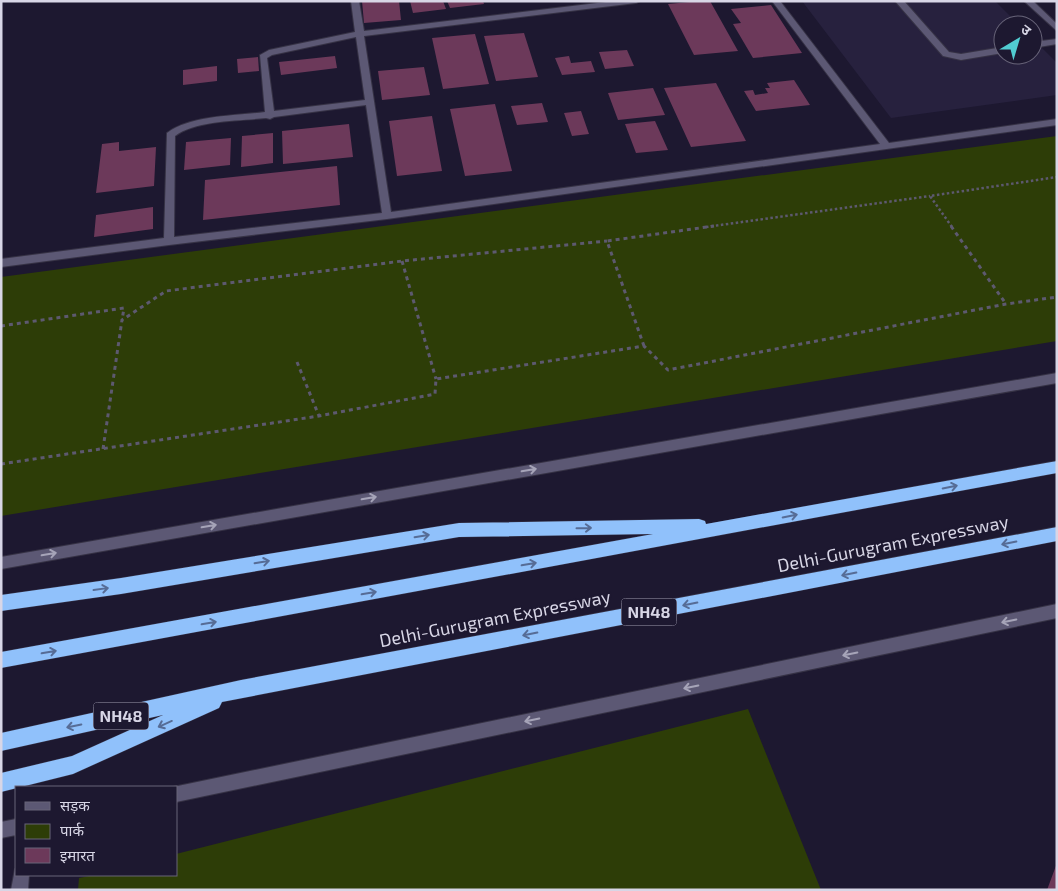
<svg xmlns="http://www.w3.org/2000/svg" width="1058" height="891" font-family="'Exo 2','Noto Sans Devanagari',sans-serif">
<rect width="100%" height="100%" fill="#1d1830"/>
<!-- built -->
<path fill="#27213e" d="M802,1H995L1019,25H1003V55H1033V39L1057,63V95L891,118Z"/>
<!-- green -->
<path fill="#2d3d07" d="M1057,136V341L1,516V277Z
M748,709L821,890H78L79,878L94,875H176V854Z"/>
<!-- building -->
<path fill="#6c395a" d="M362,1H399L401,20L364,23Z
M410,1H443L446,9L413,13Z
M447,1H483L484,4L450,8Z
M700,1H710L738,51L694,55L668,4Z
M771,5L802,53L753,58L733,24L741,23L731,9Z
M524,33L538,77L496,81L484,36Z
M475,34L489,84L443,89L432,38Z
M627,50L634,66L605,69L599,52Z
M335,56L337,68L281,75L279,62Z
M569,56L571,63L591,61L595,72L562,75L555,58Z
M258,57L259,71L238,73L237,59Z
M217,66V81L183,85V70Z
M424,67L430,95L382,100L378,71Z
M794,80L810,105L756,111L744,91L753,90L755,95L768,93L765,88H770L767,83Z
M716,83L746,141L691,147L664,88Z
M653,88L665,115L618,120L608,93Z
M542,103L548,122L517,125L511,106Z
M495,104L512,171L465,176L450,109Z
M581,111L589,134L572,136L564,113Z
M432,116L442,171L397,176L389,121Z
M655,121L668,150L636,153L625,124Z
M349,124L353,157L283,164L282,131Z
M273,133V163L241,167L242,136Z
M231,138L230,165L184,170L186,142Z
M119,142V151L156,147L154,186L96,193L102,144Z
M337,166L340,205L203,220L205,180Z
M153,207V229L94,237L96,215Z
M1057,863V890H1047Z"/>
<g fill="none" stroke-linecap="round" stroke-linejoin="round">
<!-- lane casing -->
<g stroke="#363245" stroke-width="2">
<path id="lane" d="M895,1H904L949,52L961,54L1003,47V53L961,60L943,56Z
M1057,39V44L1033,48V42Z"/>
</g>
<!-- street casing -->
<g stroke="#363245" stroke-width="2">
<path id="street" d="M351,1H359L364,31L614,1H640L636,3L364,36L391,212L880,144L772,1H780L889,143L1057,119V125L387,219L169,245L1,267V259L164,238L167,133C191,115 235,116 265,112L260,55L269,50L355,32ZM356,37L365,100L274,111L267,58L272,55ZM366,105L382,213L174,237L175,136C196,120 240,121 266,118L270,119L274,117Z
M1024,1H1033L1057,24V31Z
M15,869L16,875H29L28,890H11Z"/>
</g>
<!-- secondary casing -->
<g stroke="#363245" stroke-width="2">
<path id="secondary" d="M1057,373V383L1,569V557Z
M1057,604V618L176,802V787H173Z
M16,819V835L1,838V822Z"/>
</g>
<!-- highway casing -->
<g stroke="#363245" stroke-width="1">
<path id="highway" d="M1057,461V473L1,668V652L653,534L459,537L121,594L1,611V595L121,578L459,523L699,519L705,521L706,524Z
M1057,527V541L222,702L219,708L73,774L1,792V773L72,756L163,715L1,751V733L241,680Z"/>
</g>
<!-- path-far1 -->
<path stroke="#5d596f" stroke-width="2.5" stroke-dasharray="2.5 2.5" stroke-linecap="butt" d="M706,227L930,196
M952,227L930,196L1057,177"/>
<!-- path -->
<path stroke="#5d596f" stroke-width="3" stroke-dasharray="4 4" stroke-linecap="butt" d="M951,226L1006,304
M402,261L436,379
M1,326L124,308L122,320
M644,346L607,241L714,226
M297,362L319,416
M103,449L122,320L166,291L402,261L607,241
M1,464L319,416L435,394L436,379L644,346L668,370L1006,304L1057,297"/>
<!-- lane -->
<use href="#lane" fill="#5c5874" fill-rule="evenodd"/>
<!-- street -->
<use href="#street" fill="#5c5874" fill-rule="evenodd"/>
<!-- secondary -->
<use href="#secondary" fill="#5c5874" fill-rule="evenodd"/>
<!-- highway -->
<use href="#highway" fill="#90c1fb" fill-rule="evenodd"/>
</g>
<!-- one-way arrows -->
<defs><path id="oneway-shaft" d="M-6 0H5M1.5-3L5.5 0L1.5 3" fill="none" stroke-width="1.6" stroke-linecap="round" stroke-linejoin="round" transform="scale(1.25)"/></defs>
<g stroke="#a6a4b8">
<use href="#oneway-shaft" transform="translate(529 470) rotate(-10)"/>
<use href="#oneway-shaft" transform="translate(369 498) rotate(-10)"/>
<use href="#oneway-shaft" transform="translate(209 526) rotate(-10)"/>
<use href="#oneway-shaft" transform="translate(49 554) rotate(-10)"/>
<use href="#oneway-shaft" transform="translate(1009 621) rotate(168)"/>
<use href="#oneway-shaft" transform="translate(850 654) rotate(168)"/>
<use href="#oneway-shaft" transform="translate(691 687) rotate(168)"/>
<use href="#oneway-shaft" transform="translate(532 720) rotate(168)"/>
</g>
<g stroke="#566c96">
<use href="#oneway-shaft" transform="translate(950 487) rotate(-11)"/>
<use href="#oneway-shaft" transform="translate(790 516) rotate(-11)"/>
<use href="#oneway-shaft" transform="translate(584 528) rotate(-1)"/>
<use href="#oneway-shaft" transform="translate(422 536) rotate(-9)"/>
<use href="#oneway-shaft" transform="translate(1009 543) rotate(169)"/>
<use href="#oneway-shaft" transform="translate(262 562) rotate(-9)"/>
<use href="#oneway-shaft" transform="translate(529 564) rotate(-10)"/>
<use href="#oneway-shaft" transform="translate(849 574) rotate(169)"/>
<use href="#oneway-shaft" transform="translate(101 589) rotate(-8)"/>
<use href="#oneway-shaft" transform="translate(369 593) rotate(-10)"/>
<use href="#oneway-shaft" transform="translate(690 604) rotate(169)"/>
<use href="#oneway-shaft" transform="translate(209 623) rotate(-10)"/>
<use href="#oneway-shaft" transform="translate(530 634) rotate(169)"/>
<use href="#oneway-shaft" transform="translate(49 652) rotate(-10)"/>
<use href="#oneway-shaft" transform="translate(165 724) rotate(156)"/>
<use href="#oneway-shaft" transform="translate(74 726) rotate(168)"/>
</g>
<g text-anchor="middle" stroke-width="4" stroke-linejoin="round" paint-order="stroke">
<!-- shield labels -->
<g fill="#1d1830" stroke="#a09daf" stroke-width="1">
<rect x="621.5" y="598.5" width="55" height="27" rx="4"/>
<rect x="93.5" y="702.5" width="55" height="27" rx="4"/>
</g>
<g font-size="16" font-weight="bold" fill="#d8d6e6">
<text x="649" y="618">NH48</text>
<text x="121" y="722">NH48</text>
</g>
<!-- street labels -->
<g font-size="18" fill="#d8d6e6" stroke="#1d1830">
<text transform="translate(893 544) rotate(-11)" y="6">Delhi-Gurugram Expressway</text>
<text transform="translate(495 619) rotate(-11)" y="6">Delhi-Gurugram Expressway</text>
</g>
</g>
<!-- border -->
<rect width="1058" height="891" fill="none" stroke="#d8d6e6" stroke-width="5"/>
<!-- legend -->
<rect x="15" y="786" width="162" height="90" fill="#1d1830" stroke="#686479"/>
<rect x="25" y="802" width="25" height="8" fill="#5c5874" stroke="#686479"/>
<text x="60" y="811" font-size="15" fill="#d8d6e6">सड़क</text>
<rect x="25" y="824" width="25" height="15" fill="#2d3d07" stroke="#686479"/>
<text x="60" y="836" font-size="15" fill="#d8d6e6">पार्क</text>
<rect x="25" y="848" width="25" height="15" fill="#6c395a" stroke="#686479"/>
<text x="60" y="861" font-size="15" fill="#d8d6e6">इमारत</text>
<!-- north arrow -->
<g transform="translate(1018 40) rotate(38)"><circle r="24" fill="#1d1830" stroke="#686479"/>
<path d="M0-4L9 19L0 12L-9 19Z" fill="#51ccd1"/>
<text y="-8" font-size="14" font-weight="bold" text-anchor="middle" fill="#d8d6e6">उ</text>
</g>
</svg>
